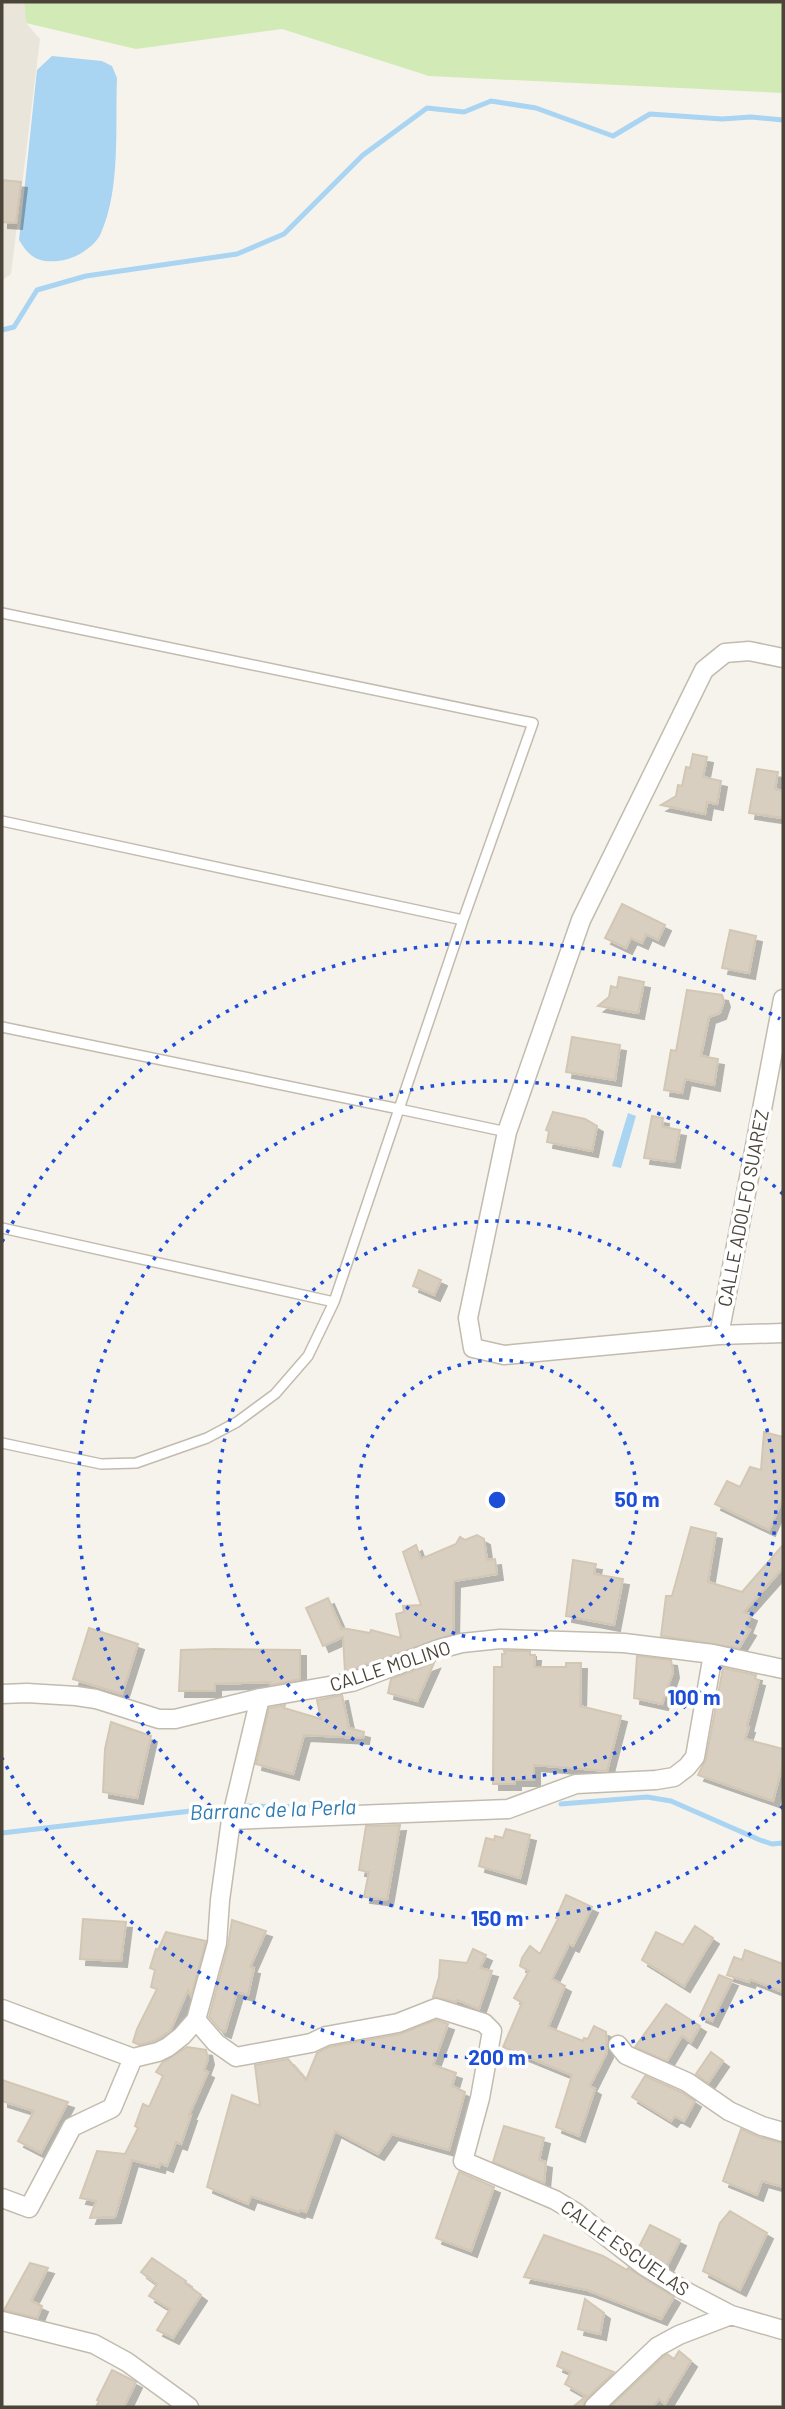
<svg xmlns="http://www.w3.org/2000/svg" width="785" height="2409" font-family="Barlow,sans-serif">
<defs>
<filter id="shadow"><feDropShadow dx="6" dy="6" stdDeviation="0" flood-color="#0004"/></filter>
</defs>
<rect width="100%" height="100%" fill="#f6f3ec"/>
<!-- residential -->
<path fill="#eae5da" d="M2,2H24L26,23L40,39L11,274L2,280Z"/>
<!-- green -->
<path fill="#d2eab5" d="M24,2H783V93L429,76L282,29L136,49L26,23Z"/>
<!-- water -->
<path fill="#a9d4f2" d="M52,56L102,61L112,66L117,78C115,126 121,188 101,233C95,247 74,260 58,261C38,263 29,257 19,240L37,70Z
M628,1113L636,1116L621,1168L612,1166Z"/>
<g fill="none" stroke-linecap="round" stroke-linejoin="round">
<!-- stream -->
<path stroke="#a9d4f2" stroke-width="5" d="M2,330L14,327L37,290L86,276L237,254L284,234L363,155L427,108L464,112L491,101L536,108L613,136L650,114L722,119L751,117L783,120
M561,1804L647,1797L671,1801L760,1840L772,1844L783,1843
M2,1833L234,1806L337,1807"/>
</g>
<!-- building -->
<path fill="#d8cfc1" stroke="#d3c7b4" stroke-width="2" filter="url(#shadow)" d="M2,180L21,182L16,223L2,222Z
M693,754L707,757L703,777L721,781L717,804L707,802L705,814L661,805L676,796L678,785L682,786L686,767L690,768Z
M757,769L778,772L775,789L783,791V818L749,813Z
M622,904L665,925L658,940L646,934L642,943L631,938L626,948L605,938Z
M730,930L756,936L749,973L722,968Z
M619,977L644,982L638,1013L598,1006L609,997L611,986L617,988Z
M687,990L722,995L724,1001L720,1013L709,1017L701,1056L718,1059L714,1085L685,1079L682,1093L664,1090L671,1050L676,1051Z
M572,1037L620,1045L615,1080L566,1072Z
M553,1112L585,1119L597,1126L592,1151L547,1142L549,1131L546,1130Z
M652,1116L663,1118L662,1126L664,1127L680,1130L674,1162L644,1158Z
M419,1270L441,1280L434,1295L413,1286Z
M764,1432L783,1437V1498L769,1530L715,1504L727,1481L740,1487L750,1467L761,1470Z
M691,1527L716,1533L708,1582L742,1592L783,1545V1568L744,1612L751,1615L746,1628L750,1630L739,1648L661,1636L666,1596H672Z
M477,1535L484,1539L487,1560L495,1559L497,1574L454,1581L453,1634L345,1672L343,1637L323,1646L306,1608L328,1598L342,1630V1628L370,1633L371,1630L401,1638L396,1614L404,1612L403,1606L421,1605L403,1552L416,1545L421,1559L456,1544L460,1537L465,1540Z
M573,1560L596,1564L594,1574L623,1579L614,1625L566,1616Z
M89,1628L138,1644L122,1694L73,1679Z
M215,1649L300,1650V1679L271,1685L270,1682L215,1684V1691H179L181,1650Z
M504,1651H530V1655H535L534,1667H566V1663H581L580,1706L621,1716L607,1771L534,1765V1780H515V1784H493L494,1667H502V1654H505Z
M637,1656L671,1660L673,1672L662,1704L634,1698Z
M434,1663L417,1701L388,1693L391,1679Z
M723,1668L756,1675L755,1679L759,1680L747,1726L749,1727L745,1739L783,1749V1763L773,1801L698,1775L706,1759Z
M342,1695L349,1728L364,1732L363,1738L304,1735L293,1774L256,1764L269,1708L285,1705L284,1708L321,1719L317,1700Z
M111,1722L151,1736L137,1798L103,1792L105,1749Z
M400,1825L387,1900L364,1897L369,1872L359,1870L366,1826Z
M506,1829L530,1835L520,1878L479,1866L486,1838L494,1840L495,1836L503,1838Z
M566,1895L592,1907L573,1946L569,1944L552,1979L565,1986L548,2027L583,2041L584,2038L588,2039L594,2026L606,2032L607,2052L590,2086L595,2089L579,2136L556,2127L572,2075L503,2047L522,2003L514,1998L529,1971L520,1966L522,1958L530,1946L540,1954L558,1919L556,1918Z
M83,1919L126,1922L121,1961L80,1959Z
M232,1920L266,1931L250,1967L254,1968L248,1995L237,1992L225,2032L220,2030L209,2017L228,1946Z
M695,1926L713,1938L684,1986L642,1960L656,1932L683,1945Z
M166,1932L206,1941L191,1996L188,1990L170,2031L154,2041L139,2045L133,2042L137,2029L157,1989L151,1987L155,1970L150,1968L156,1949L158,1950Z
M473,1949L486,1955L480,1968L492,1971L479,2009L457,2000L456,2002L433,1997L439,1977L440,1960L467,1963Z
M745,1950L783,1964V1992L750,1979L749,1982L727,1975L734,1957L742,1960Z
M719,1975L732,1980L712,2021L700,2016Z
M666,2004L700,2026L691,2042L682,2036L667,2061L635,2047Z
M436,2020L448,2024L433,2065L456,2073L452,2086L465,2092L449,2150L392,2134L378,2154L335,2131L306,2212L300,2210L299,2212L251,2196L248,2204L207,2187L232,2095L260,2106L255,2065L288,2059L306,2080L317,2053L329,2047L400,2034Z
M187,2047L206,2050L208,2059L204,2070L208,2072L189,2115H191L181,2144L176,2142L167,2166L160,2163L159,2167L132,2160L115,2217L90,2218L96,2201L80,2198L97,2151L125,2154L138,2128L135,2126L143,2104L149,2107L163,2076L156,2072L162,2063Z
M711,2052L723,2061L708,2083L696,2074Z
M645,2076L681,2092L695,2101L684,2121L675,2116L671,2121L632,2097Z
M2,2080L68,2102L41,2153L18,2141L34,2111L2,2101Z
M504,2126L544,2138L539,2160L546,2162L544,2183L493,2162Z
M741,2129L759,2137L783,2143V2187L762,2181L757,2195L723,2181Z
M459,2172L494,2187L471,2251L436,2238Z
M730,2211L767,2233L740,2290L703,2271L720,2223Z
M650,2225L680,2240L667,2266L639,2247Z
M544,2235L603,2256L627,2270L628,2268L674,2297L661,2319L587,2290L524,2277Z
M152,2258L186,2281L185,2283L201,2295L173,2338L157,2330L170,2309L149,2296L157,2284L141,2272Z
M30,2263L48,2268L31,2301L42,2306L37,2318L4,2310Z
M585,2299L604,2313L600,2334L578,2329Z
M679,2351L691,2361L665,2404L659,2399L653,2407H610L664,2356L667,2354L674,2359Z
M562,2352L614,2372L586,2399L583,2407H573L586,2396L565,2384L571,2372L557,2366Z
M112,2370L136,2382L124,2407H96L99,2401L97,2400Z"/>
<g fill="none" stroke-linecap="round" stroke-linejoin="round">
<!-- lane casing -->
<g stroke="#c2bbae" stroke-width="12">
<path id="lane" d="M2,613L533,723L463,920
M2,821L463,920L399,1109L2,1027
M2,1228L334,1302
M2,1443L101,1464L136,1463L207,1438L237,1422L275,1394L308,1356L334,1302L399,1109L507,1132"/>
</g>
<!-- street casing -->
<g stroke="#c2bbae" stroke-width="21">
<path id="street" d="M783,658L749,651L725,653L704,670L581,920L507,1132L468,1318L473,1348L504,1355L719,1335L783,1333
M719,1335L783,999
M2,1694L27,1693L76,1696L96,1699L159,1719H175L260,1698L352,1682L439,1649L462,1643L500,1639L624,1643L713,1654L783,1669
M231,1820L508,1809L576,1784L656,1780L674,1777L687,1767L695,1757L713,1654
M2,2009L133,2058
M196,2020L216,2043L236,2057L311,2043L326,2036L398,2023L436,2008L484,2023L492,2031L480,2098L463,2161L555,2200L575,2212L643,2265L687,2292L731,2315L783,2330
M618,2045L626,2055L687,2082L729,2111L762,2126L783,2132
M2,2198L29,2208L72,2127L112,2108L133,2058L158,2052L168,2047L182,2036L196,2020L217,1943L220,1900L231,1820L260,1698
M2,2321L94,2344L127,2362L189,2407
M594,2407L657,2347L679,2335L731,2315"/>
</g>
<!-- lane -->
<use href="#lane" stroke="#fff" stroke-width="9"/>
<!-- street -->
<use href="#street" stroke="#fff" stroke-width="18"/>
</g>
<!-- distance rings -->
<g fill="none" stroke="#1d4ed8" stroke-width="3.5" stroke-dasharray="3.5 7">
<circle cx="497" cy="1500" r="140"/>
<circle cx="497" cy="1500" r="279"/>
<path d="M783 1806A419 419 0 1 1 783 1194"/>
<path d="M780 1981A558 558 0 0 1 2 1758M2 1242A558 558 0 0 1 780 1019"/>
</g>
<g text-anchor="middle" stroke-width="7" stroke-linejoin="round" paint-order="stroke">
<!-- street labels -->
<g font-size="19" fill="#4b4439" stroke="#fff">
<text transform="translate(743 1208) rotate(-79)" y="7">CALLE ADOLFO SUAREZ</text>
<text transform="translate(390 1666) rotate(-18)" y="7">CALLE MOLINO</text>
<text transform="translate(625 2248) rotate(35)" y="7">CALLE ESCUELAS</text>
</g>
<!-- water labels -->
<g font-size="21" font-style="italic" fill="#2e7ab2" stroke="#fff">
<text transform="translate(273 1810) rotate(-2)" y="7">Barranc de la Perla</text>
</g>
</g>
<circle cx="497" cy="1500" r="10" fill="#1d4ed8" stroke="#fff" stroke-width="3.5"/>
<g font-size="21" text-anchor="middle" font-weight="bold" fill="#1d4ed8" stroke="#fff" stroke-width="7" stroke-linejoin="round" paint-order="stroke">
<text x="637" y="1507">50 m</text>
<text x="694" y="1705">100 m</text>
<text x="497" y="1926">150 m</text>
<text x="497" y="2065">200 m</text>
</g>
<!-- border -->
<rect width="785" height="2409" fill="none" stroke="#4b4439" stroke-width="7"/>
</svg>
